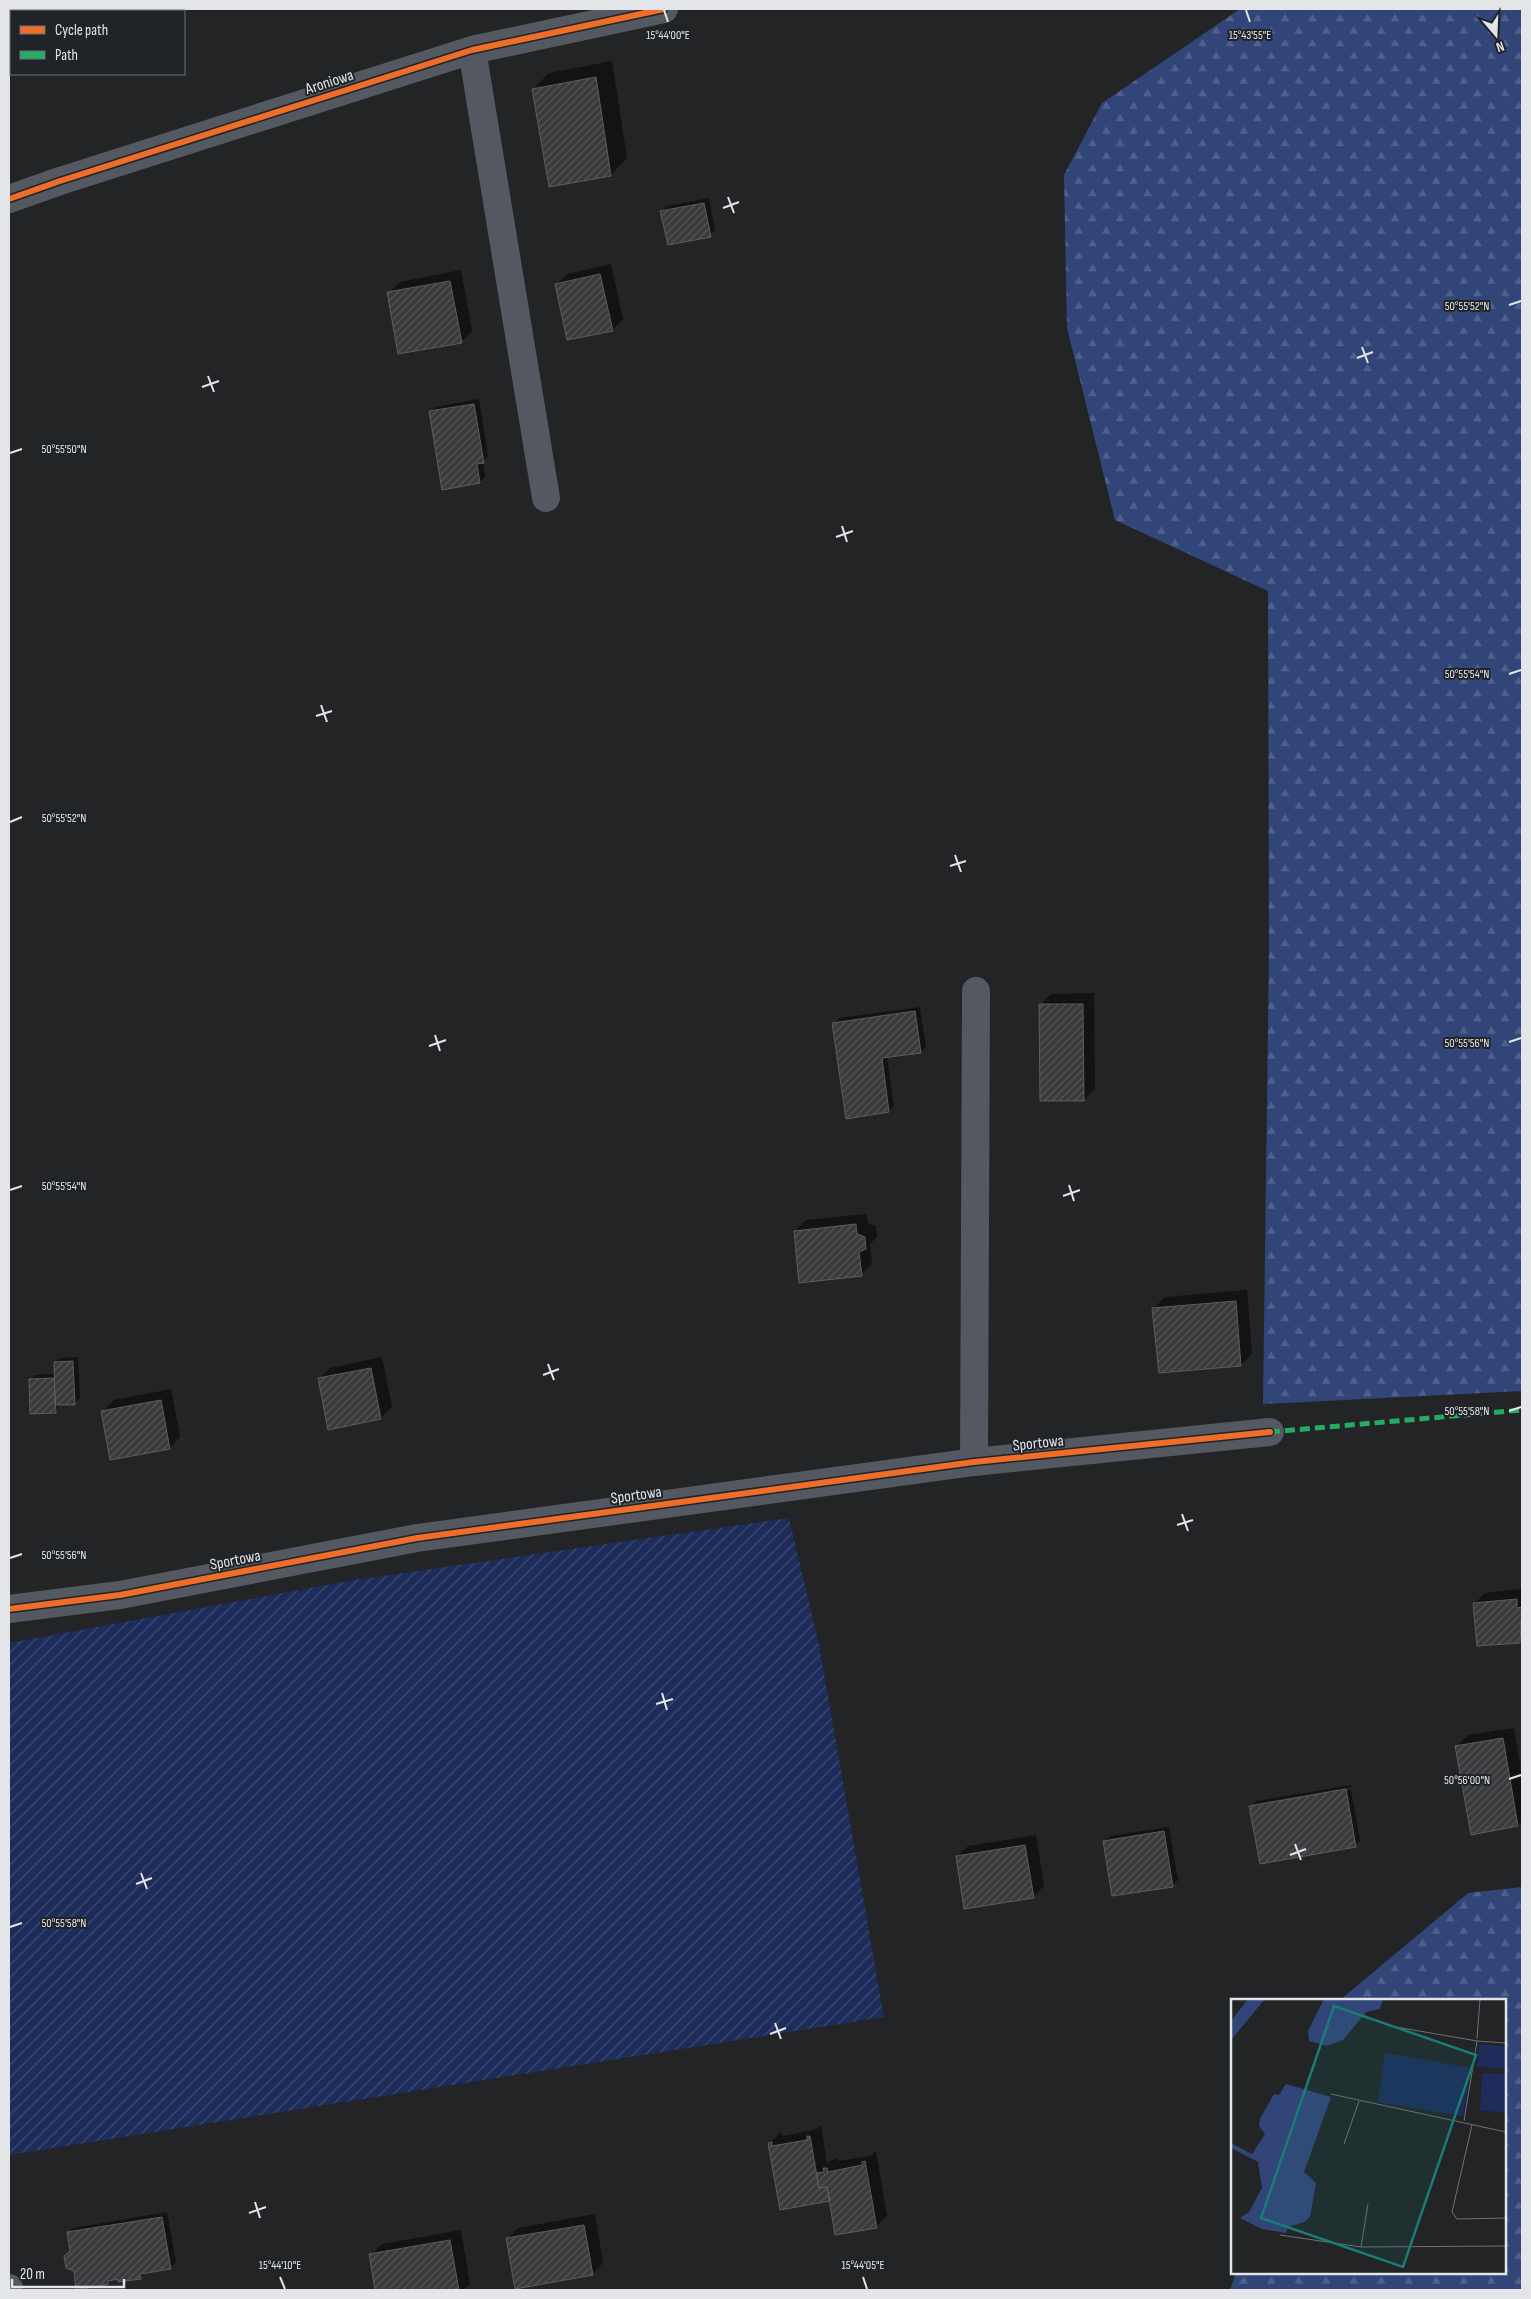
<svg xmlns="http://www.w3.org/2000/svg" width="1531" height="2299" font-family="'Sofia Sans Condensed',sans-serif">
<defs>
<pattern id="forest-firs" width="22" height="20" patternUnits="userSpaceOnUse" patternTransform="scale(1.25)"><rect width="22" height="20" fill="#324578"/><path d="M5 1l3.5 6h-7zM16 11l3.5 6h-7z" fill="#50608b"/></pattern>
<pattern id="garden-furrows" width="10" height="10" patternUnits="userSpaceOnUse" patternTransform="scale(1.25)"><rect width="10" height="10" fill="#1d2c5a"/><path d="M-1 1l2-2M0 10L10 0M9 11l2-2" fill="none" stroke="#3e4a72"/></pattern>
<pattern id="building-hatch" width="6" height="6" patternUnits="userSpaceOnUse" patternTransform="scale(1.25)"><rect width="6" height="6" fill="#393a3c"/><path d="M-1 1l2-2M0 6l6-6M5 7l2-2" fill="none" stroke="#565658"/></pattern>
</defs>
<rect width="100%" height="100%" fill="#222426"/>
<!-- forest -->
<path fill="url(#forest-firs)" d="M1240,9H1522V1391L1263,1404L1269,948L1268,591L1115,520L1067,328L1064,175L1102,103Z
M1522,1887V2290H1230L1236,2273H1505V2000H1340L1468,1893Z"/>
<!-- garden -->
<path fill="url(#garden-furrows)" d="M789,1518L819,1645L884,2017L9,2155V1643L354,1580Z"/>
<!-- shadow -->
<path fill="#0007" d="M612,61L627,158L611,175L533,89L549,73Z
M709,198L715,230L710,235L662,211L667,206Z
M611,264L623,319L612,330L556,285L567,274Z
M461,270L472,331L461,342L389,293L400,282Z
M479,399L488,456L483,462L485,477L480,482L443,488L430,412L435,407Z
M1094,993L1095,1089L1084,1100L1040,1005L1051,994Z
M920,1007L926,1047L920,1052L887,1056L894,1106L889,1111L834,1024L839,1018Z
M866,1214L868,1223L876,1226L877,1237L870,1244L872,1264L861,1275L795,1231L806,1220Z
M1247,1290L1252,1354L1241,1365L1154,1308L1165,1297Z
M78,1357L80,1398L75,1403L60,1404L55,1411L30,1380L35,1375L55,1374V1363L60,1358Z
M382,1357L392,1407L381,1418L319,1379L330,1368Z
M171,1389L180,1437L169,1448L103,1411L114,1400Z
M1522,1589V1639L1520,1642L1474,1604L1485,1593Z
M1514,1728L1522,1777V1821L1518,1825L1457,1746L1468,1735Z
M1351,1785V1787L1255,1804V1806L1351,1790L1360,1841L1355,1846L1251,1806L1256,1801Z
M1169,1827L1178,1880L1172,1886L1104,1842L1110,1836Z
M1036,1835L1044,1886L1033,1897L957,1857L968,1846Z
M821,2125L827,2163L836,2158L838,2161L870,2156L876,2151L887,2216L876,2227L830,2200L781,2208L770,2143L781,2132L783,2136L814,2130Z
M167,2212L176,2262L171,2268L146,2272L140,2278L112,2279L108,2283L71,2251L68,2233L73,2228Z
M595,2214L603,2263L592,2274L507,2239L518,2228Z
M461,2230L470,2284L464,2290H377L371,2255L382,2244Z"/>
<!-- building -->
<path fill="url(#building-hatch)" stroke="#5b5d5f" d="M596,77L611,176L549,187L532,89Z
M704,203L711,237L668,245L660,211Z
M600,274L613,331L567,340L555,284Z
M450,281L462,343L398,354L387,292Z
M474,404L484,463L477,464L480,483L442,490L429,411Z
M1039,1004H1083L1084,1101H1040Z
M915,1011L921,1053L882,1058L889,1112L846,1119L832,1023Z
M856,1224L857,1234L865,1237L866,1249L859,1252L862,1276L799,1283L794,1231Z
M1236,1301L1241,1366L1159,1373L1152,1308Z
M73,1361L75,1405H55L54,1362Z
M371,1368L381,1419L328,1430L318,1378Z
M54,1378L56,1413L30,1414L29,1379Z
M161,1400L170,1449L110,1460L101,1411Z
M1517,1599V1608L1522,1607L1520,1643L1477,1646L1473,1603Z
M1503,1738L1518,1826L1471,1835L1455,1746Z
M1346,1789L1356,1847L1260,1864L1249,1806Z
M1164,1831L1173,1887L1112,1896L1103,1841Z
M1025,1845L1034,1898L964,1909L956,1856Z
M807,2136H810L819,2188L827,2187L830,2201L780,2210L768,2143L772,2142V2146L807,2140Z
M865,2161L877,2228L835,2235L827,2187L819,2188L816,2173L824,2172L823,2168H827L828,2172L862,2165V2162Z
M162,2217L171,2269L140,2274L141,2279L118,2282V2279L108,2281V2284L105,2285L76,2290L74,2271L66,2268L64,2256L70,2251L67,2232Z
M584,2225L593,2275L515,2289L506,2238Z
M450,2240L459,2290H375L369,2254Z"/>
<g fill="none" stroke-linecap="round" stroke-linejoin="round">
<!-- minor -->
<path stroke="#545861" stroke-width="28" d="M472,50L546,498
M9,199L60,181L472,50L664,9
M974,1462L976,991
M9,1609L120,1595L417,1538L974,1462L1270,1432
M9,2288V2290"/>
<!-- quiet -->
<path stroke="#26ab63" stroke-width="5" stroke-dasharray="10 5" stroke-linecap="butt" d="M1270,1432L1522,1410
M9,2288V2290"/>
<!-- cycleway casing -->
<g stroke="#202328" stroke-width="9">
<path id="cycleway" d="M9,199L60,181L472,50L664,9
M9,1609L120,1595L417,1538L974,1462L1270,1432"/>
</g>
<!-- cycleway -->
<use href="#cycleway" stroke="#ee6e29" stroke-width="6"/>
</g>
<!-- ticks -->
<path fill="none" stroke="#e3e5e9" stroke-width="2" d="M664,10L668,22M1246,10L1250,22M728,197L734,213M723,208L739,202M1509,305L1521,301M1362,347L1368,363M1357,358L1373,352M208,376L214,392M202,387L219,381M10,453L22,449M842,526L847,542M836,537L853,531M1509,674L1521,670M321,705L327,722M316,716L332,711M10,822L22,817M955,855L961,872M950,866L966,861M435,1035L440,1051M1509,1042L1521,1038M429,1046L446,1040M1069,1185L1074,1201M10,1190L22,1186M1063,1196L1080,1190M548,1364L554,1380M543,1375L559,1369M1509,1411L1521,1407M1182,1514L1188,1531M1177,1525L1193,1520M10,1558L22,1554M662,1693L667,1710M656,1704L673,1699M1509,1779L1521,1775M1295,1844L1301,1860M1290,1855L1306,1849M141,1873L147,1889M136,1884L152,1878M10,1927L22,1923M775,2023L781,2039M770,2034L786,2028M255,2202L260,2218M249,2213L266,2207M280,2277L285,2289M863,2277L867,2289"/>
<g text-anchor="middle" stroke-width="4" stroke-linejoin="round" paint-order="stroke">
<!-- street labels -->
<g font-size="16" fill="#e3e5e9" stroke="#202328">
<text transform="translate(329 81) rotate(-18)" y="6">Aroniowa</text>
<text transform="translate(1038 1442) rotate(-6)" y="6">Sportowa</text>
<text transform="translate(636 1494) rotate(-8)" y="6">Sportowa</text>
<text transform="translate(235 1559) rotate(-11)" y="6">Sportowa</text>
</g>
</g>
<!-- overview -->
<g transform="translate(1231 1999)">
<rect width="275" height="275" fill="#222426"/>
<path d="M17,0H34L0,41V22ZM93,0H152L149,10L135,13L112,41L96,47L78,42L77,32ZM55,85L100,98L73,173L85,184L79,218L73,223L57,228L55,234L31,230L9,219L18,213L31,189L27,163L0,149V144L21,155L34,135L28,127L29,120L43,95L48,96Z" fill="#324578"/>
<path d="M154,54L240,69L232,117L147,103Z" fill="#1d2c5a"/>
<path d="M248,45L275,47V70L246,68ZM251,74L275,75V113L249,112Z" fill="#1d2c5a"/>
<path fill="none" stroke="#6f7174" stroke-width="1" d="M165,28L246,42M246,40L249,0M100,95L275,133M233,122L246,42L275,44M241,126L221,213L226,220L275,219M113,145L128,102M49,236L130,248L275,247M130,248L137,205"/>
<path fill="#1a7c74" fill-opacity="0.15" stroke="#1a7c74" stroke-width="2.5" d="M103,7L245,56L172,268L30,219Z"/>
<rect width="275" height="275" fill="none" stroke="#e3e5e9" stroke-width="2.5"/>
</g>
<g font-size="12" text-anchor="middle" fill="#e3e5e9" stroke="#202328" stroke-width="4" stroke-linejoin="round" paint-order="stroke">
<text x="1250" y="39">15°43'55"E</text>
<text x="668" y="39">15°44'00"E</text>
<text x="1467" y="310">50°55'52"N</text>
<text x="64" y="453">50°55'50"N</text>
<text x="1467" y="678">50°55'54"N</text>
<text x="64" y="822">50°55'52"N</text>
<text x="1467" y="1047">50°55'56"N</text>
<text x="64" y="1190">50°55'54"N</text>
<text x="1467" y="1415">50°55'58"N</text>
<text x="64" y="1559">50°55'56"N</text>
<text x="1467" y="1784">50°56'00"N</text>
<text x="64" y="1927">50°55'58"N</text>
<text x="280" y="2269">15°44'10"E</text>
<text x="863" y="2269">15°44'05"E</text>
</g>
<!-- border -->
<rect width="1531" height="2299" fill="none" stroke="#e3e5e9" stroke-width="20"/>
<!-- legend -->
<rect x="10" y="10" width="175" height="65" fill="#202328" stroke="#6e7175"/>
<rect x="20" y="26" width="25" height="8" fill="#ee6e29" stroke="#6e7175"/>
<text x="55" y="35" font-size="15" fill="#e3e5e9">Cycle path</text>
<rect x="20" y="51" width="25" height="8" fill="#26ab63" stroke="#6e7175"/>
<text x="55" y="60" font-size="15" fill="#e3e5e9">Path</text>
<!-- north arrow -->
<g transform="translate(1496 35) rotate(161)" stroke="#202328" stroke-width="4" paint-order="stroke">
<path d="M0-4L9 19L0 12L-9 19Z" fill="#e3e5e9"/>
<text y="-8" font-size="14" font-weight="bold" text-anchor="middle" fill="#e3e5e9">N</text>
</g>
<!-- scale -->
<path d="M12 2279v8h112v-8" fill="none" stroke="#e3e5e9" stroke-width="2.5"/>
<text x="20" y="2279" font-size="15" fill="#e3e5e9" stroke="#202328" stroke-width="4" paint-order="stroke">20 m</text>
</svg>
